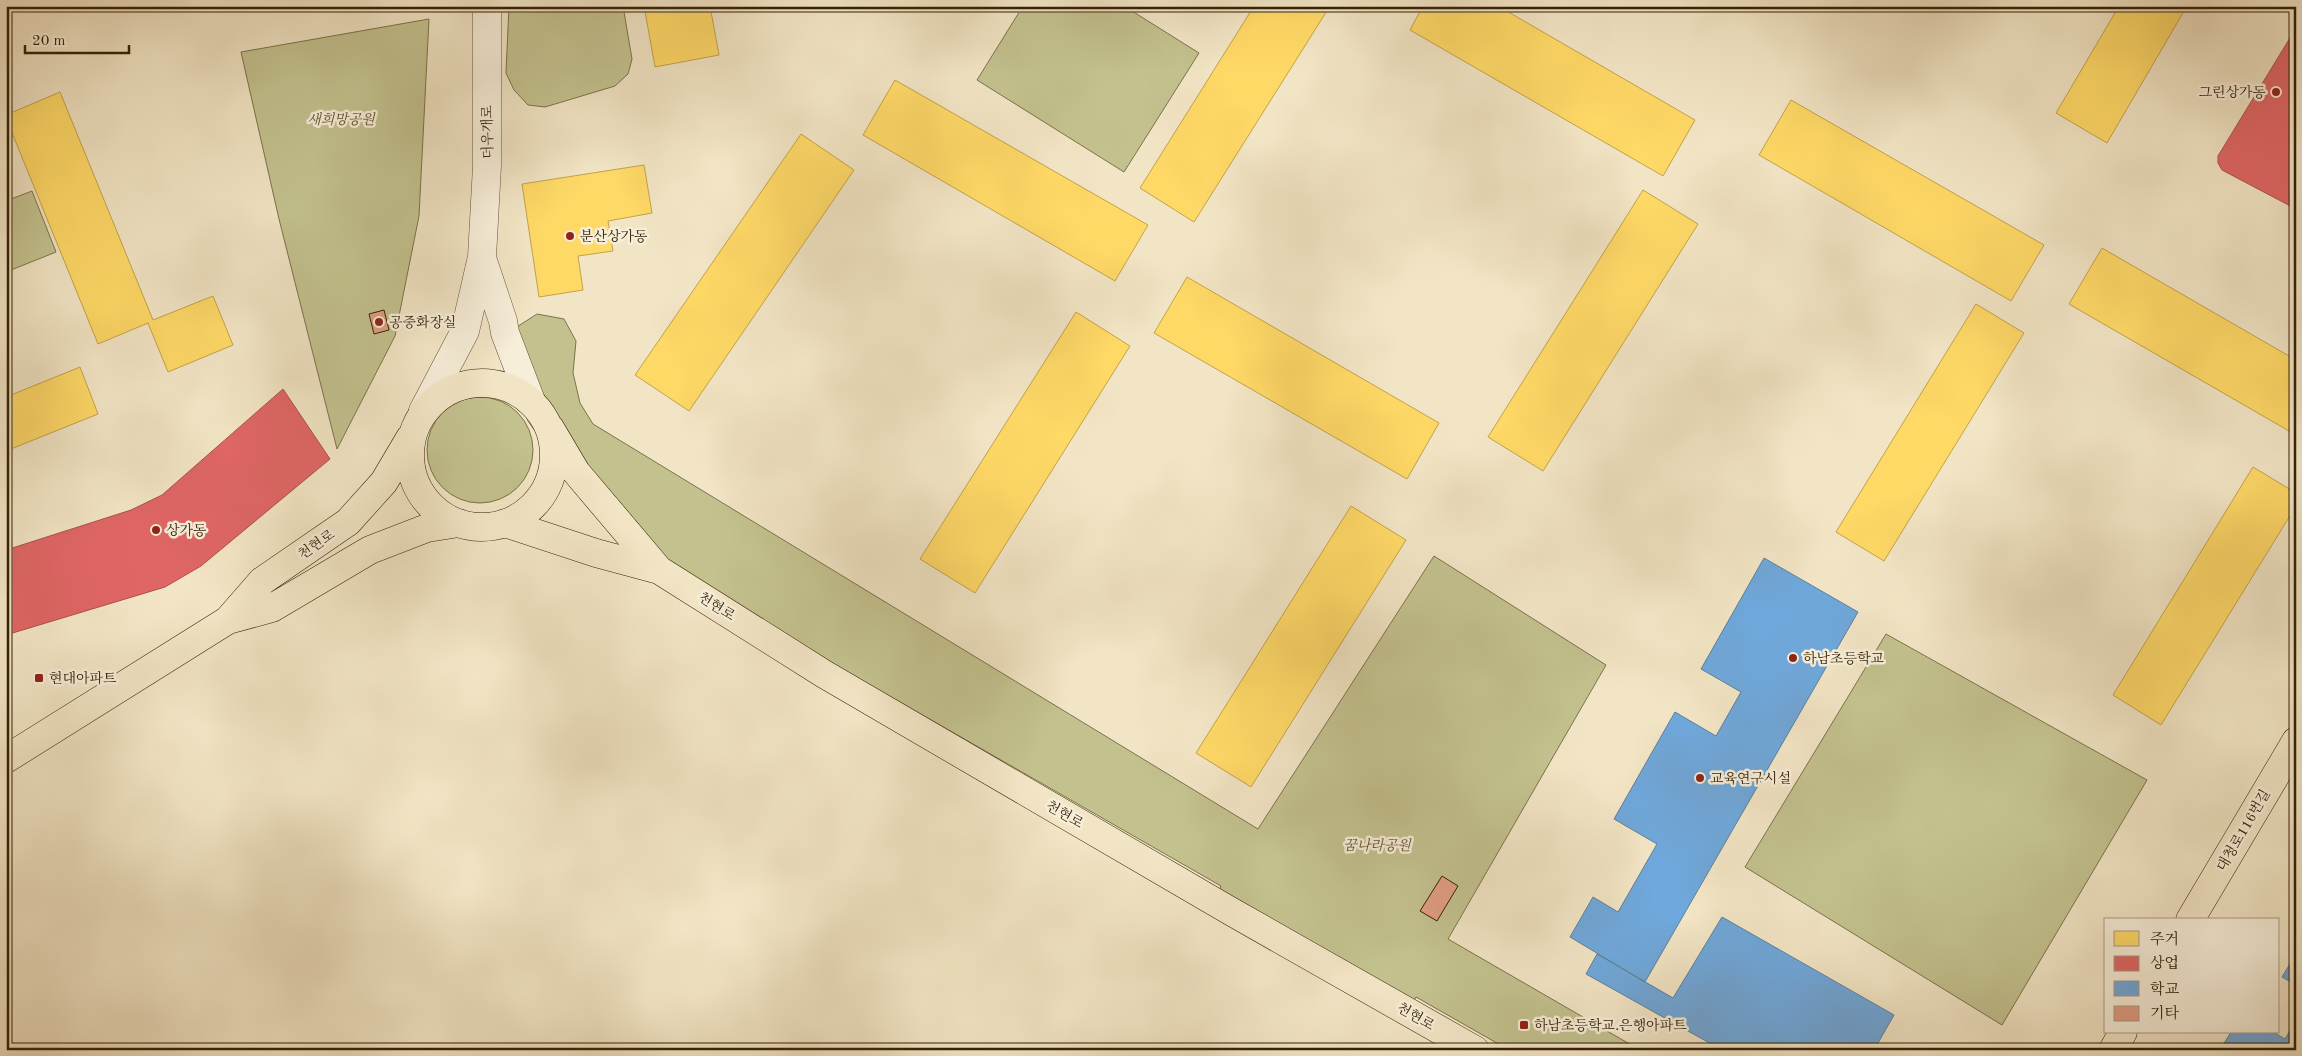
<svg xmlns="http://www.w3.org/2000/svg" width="2302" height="1056" font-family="'Old Standard TT','Noto Serif KR',serif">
<rect width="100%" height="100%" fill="#f2e5c5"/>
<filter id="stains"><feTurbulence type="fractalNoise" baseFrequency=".004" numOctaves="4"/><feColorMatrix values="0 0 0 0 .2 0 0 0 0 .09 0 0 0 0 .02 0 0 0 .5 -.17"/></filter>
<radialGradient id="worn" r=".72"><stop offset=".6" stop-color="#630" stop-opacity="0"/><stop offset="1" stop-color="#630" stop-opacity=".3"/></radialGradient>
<!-- green -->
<path fill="#c3c28f" stroke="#7c724a" d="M509,6H623L632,59L628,74L615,86L545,107L528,105L514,90L506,73Z
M1023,6H1124L1199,53L1124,172L977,80Z
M429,19L419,216L395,336L337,449L279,219L241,52Z
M32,191L56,252L6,272V201Z
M537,314L564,319L576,341L573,373L580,403L593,424L1258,829L1434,556L1606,665L1448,939L1640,1050H1509L1416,997L1412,1004L1219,890L1221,886L657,563L552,455L528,421L511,381L512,330Z
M427 450a53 53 0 1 1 106 0a53 53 0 1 1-106 0Z
M1886,634L2147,780L2002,1025L1745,867Z"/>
<!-- homes -->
<path fill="#ffd966" stroke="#c2a249" d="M644,6H710L719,55L655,67Z
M1254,6H1330L1194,222L1140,188Z
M1423,6H1498L1695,120L1663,176L1410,30Z
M2119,6H2187L2107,143L2056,113Z
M895,80L1148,225L1115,281L863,135Z
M60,92L153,320L213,296L233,345L168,372L148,323L98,344L6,118V115Z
M1791,100L2044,245L2011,301L1759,155Z
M801,134L854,170L689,411L635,375Z
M644,165L652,213L608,221L613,251L578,256L583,290L539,297L522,184Z
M1643,190L1698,224L1543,471L1488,437Z
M2102,248L2296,360V435L2069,304Z
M1187,277L1439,423L1407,479L1154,333Z
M1976,304L2024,333L1884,561L1836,532Z
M1076,312L1130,346L975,593L920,559Z
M80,367L98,414L6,451V397Z
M2253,467L2296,493V506L2161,725L2113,695Z
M1351,506L1406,540L1251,787L1196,753Z"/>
<!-- shops -->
<path fill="#e06666" stroke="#ac5149" d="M2296,28V209L2222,170L2218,163V156Z
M283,389L330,459L201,566L165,587L6,635V550L131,510L162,495Z"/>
<!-- schools -->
<path fill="#6fa8dc" stroke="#5d809b" d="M1764,558L1858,612L1645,982L1570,937L1593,897L1618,912L1657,844L1614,819L1675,712L1716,736L1741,692L1701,669Z
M1722,917L1894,1015L1874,1050H1722L1586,974L1597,954L1673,998Z
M2296,954V985L2282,977Z
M2296,1021V1050H2220L2231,1032H2273L2285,1039Z"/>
<!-- building -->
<path fill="#e19d84" stroke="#342104" d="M384,310L389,330L374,334L369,314Z
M1442,876L1458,886L1437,921L1420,911Z"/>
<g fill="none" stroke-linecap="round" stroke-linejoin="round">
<!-- minor casing -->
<g stroke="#645234" stroke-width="29">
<path id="minor" d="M482,258L503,321L505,333L531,401
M423,411L465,331L482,257L487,166V6"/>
</g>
<!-- major casing -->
<g stroke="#342104" stroke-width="29">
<path id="major" d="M410 455a72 72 0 1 1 144 0a72 72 0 1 1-144 0Z
M550,428L576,472L659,570L824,674L1232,912L1475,1050
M505,523L596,553L659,570
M228,620L262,581L348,522L384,482L410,438
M6,759L228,620L272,608L370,550L427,528L459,523
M2190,920L2296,741
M2113,1050L2123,1032"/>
</g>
<!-- minor -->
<use href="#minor" stroke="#f7eed9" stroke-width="28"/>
<!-- major -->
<use href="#major" stroke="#f2e5c5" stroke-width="28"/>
</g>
<!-- markers -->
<g fill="#8f2418" stroke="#f7eed9" stroke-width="2">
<circle cx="2276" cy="92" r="5"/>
<circle cx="570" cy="236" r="5"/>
<circle cx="379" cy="322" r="5"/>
<circle cx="156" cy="530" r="5"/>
<circle cx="1793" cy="658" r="5"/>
<rect x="34" y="673" width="10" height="10" rx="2.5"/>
<circle cx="1700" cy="778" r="5"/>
<rect x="1519" y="1020" width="10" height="10" rx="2.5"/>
</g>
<g text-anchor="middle" stroke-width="5" stroke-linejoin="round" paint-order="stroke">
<!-- poi labels -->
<g font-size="14" fill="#342104" stroke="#f7eed9" text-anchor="start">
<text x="2266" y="97" text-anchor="end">그린상가동</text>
<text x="580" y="241">분산상가동</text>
<text x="389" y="327">공중화장실</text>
<text x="166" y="535">상가동</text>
<text x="1803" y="663">하남초등학교</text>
<text x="49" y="683">현대아파트</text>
<text x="1710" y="783">교육연구시설</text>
<text x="1534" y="1030">하남초등학교.은행아파트</text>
</g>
<!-- park labels -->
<g font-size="14" font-style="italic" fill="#5f512e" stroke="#f7eed9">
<text x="341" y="124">새희망공원</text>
<text x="1377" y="850">꿈나라공원</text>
</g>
<!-- street labels -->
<g font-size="14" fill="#342104" stroke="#f7eed9">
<text transform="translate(487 132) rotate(-91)" y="5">더우개로</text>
<text transform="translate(316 544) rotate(-35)" y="5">천현로</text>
<text transform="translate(717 606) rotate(32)" y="5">천현로</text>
<text transform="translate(1065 814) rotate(30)" y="5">천현로</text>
<text transform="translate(2243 830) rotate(-60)" y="5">대청로116번길</text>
<text transform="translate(1416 1016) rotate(30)" y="5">천현로</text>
</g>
</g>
<!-- margin -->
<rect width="2302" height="1056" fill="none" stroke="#f2e5c5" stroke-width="25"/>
<rect x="8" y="8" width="2287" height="1041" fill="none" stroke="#342104" stroke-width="2.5"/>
<rect x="12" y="12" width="2277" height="1031" fill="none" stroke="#342104"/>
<!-- legend -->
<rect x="2104" y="918" width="175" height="115" fill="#f7eed9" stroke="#a99c84"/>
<rect x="2114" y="931" width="25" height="15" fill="#ffd966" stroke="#a99c84"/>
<text x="2150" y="944" font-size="15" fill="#342104">주거</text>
<rect x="2114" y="956" width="25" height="15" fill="#e06666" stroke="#a99c84"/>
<text x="2150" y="968" font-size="15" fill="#342104">상업</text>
<rect x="2114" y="981" width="25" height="15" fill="#6fa8dc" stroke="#a99c84"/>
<text x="2150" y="994" font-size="15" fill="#342104">학교</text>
<rect x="2114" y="1006" width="25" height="15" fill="#e19d84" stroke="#a99c84"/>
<text x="2150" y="1018" font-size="15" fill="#342104">기타</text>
<!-- scale -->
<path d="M25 45v8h104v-8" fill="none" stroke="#342104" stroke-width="2.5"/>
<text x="32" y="45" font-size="15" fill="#342104" stroke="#f7eed9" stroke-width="4" paint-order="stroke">20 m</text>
<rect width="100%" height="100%" filter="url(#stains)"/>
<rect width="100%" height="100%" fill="url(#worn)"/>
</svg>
